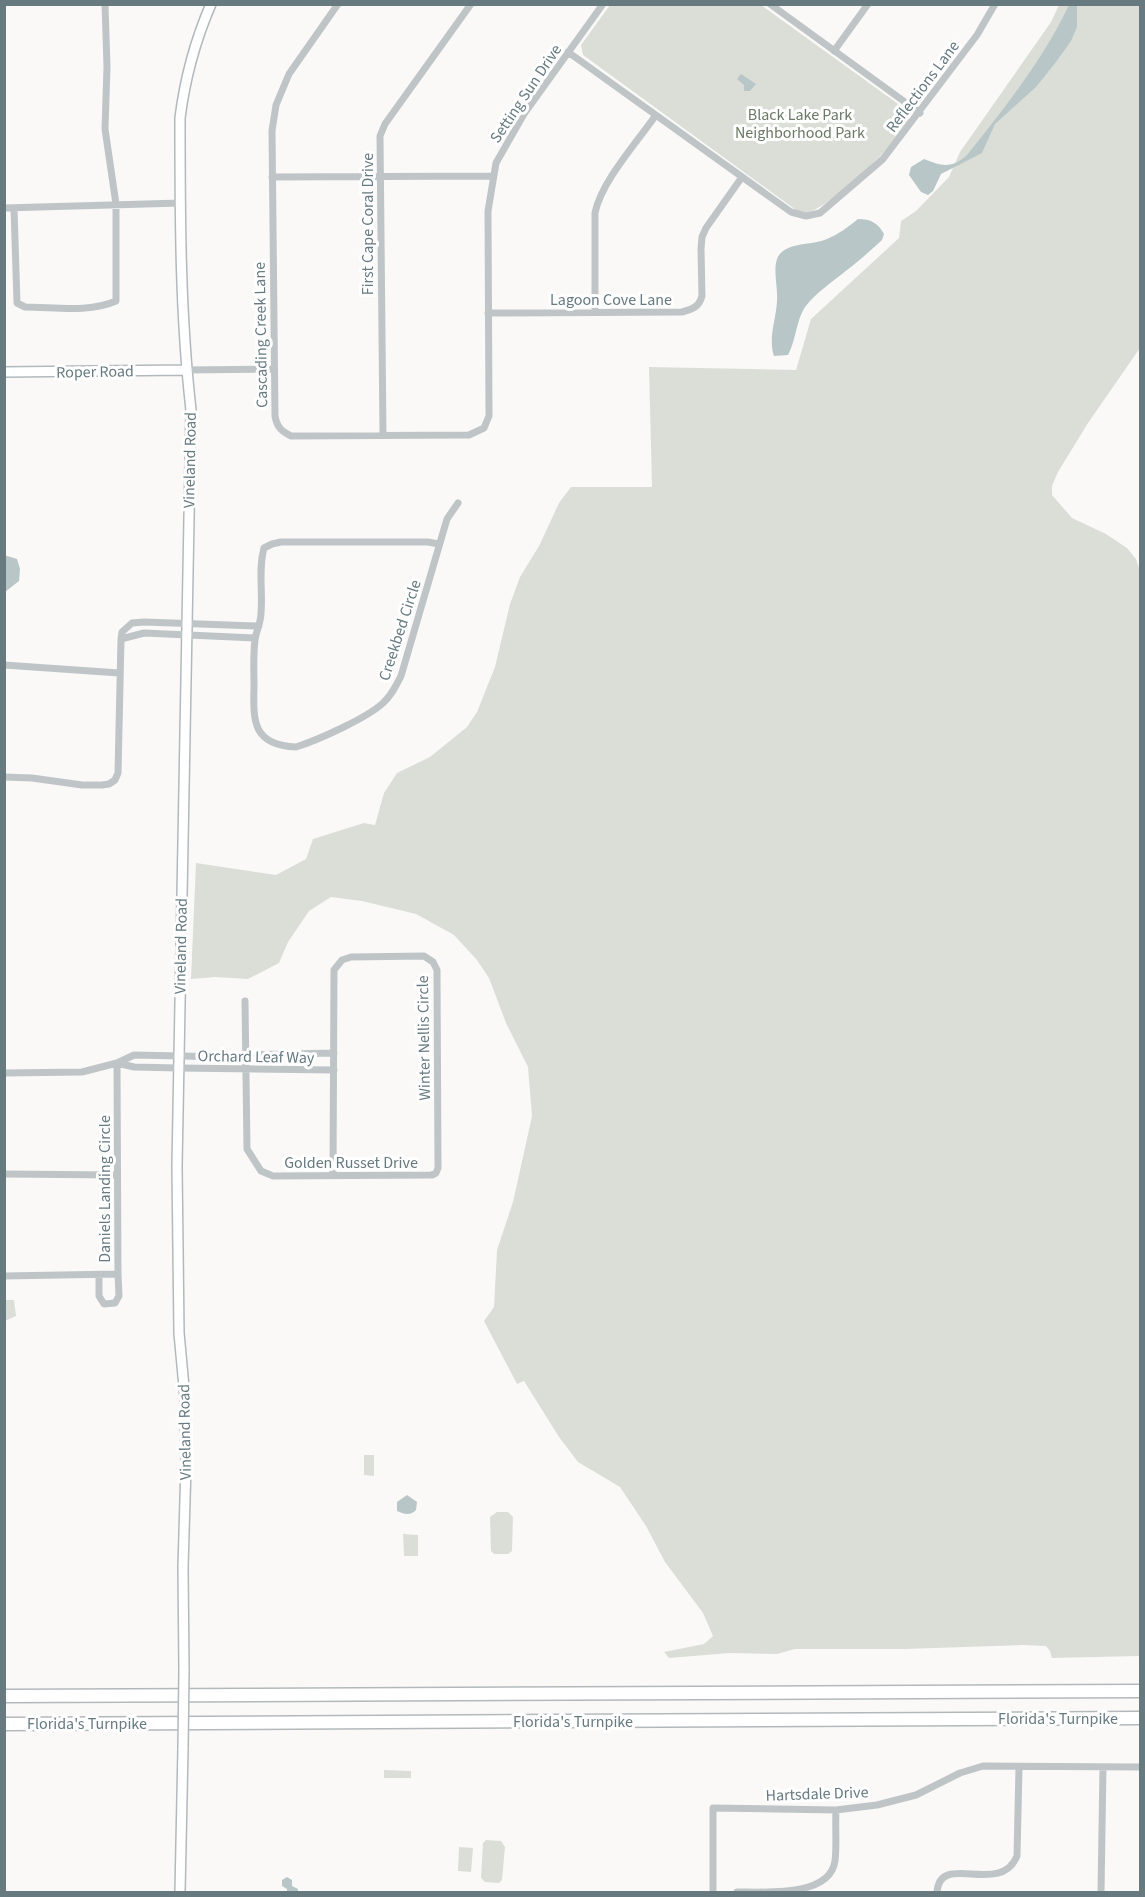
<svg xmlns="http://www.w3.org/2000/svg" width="1145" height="1897" font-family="'Source Sans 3',sans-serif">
<rect width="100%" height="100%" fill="#faf9f8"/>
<!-- green -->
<path fill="#dbded7" d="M610,5H761L901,106L908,113C908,116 909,119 908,122C903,139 832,203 814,210C808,213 802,212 796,210L583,55L581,45Z
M1059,5H1140V348L1088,423L1058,472L1052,486V495L1072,518L1106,534L1127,548L1136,559L1140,571V1656L1052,1658L1050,1651L1046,1646L1023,1645L904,1649H795L777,1654L730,1653L669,1658L664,1652L704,1644L713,1636L703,1613L665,1562L646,1526L620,1487L578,1462L559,1437L524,1381L517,1384L484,1321L494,1307L497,1250L513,1202L532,1116L528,1067L506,1023L489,978L477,960L454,935L416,914L362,901L331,897L309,911L288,942L279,963L248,979L215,977L191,979L196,863L276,875L306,859L313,839L364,823L375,825L384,793L397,773L430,757L467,727L477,712L495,667L510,604L520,577L539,546L559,503L571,487H652L649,367L796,370L811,319L899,238L901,221L916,211L949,177L960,152L1051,22Z
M5,1300H14L16,1316L5,1321Z
M364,1455H374V1476L364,1475Z
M497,1512H508L513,1517L512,1551L508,1554H494L491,1551L490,1517Z
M403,1534L418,1535V1556H404Z
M384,1770L411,1771V1778H384Z
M486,1840L501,1841L505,1847L502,1880L499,1883L485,1882L481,1878L483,1843Z
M459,1847L473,1848L471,1872L458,1871Z"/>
<!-- water -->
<path fill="#b8c6c8" d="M1069,5H1077V27L1071,41L1056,62L1036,87L995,124L982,153L941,174L933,191L928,195L921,192L909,175L911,167L924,159C941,166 952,169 967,155C1005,107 1043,60 1069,5Z
M741,74L756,84L750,91H744V85L737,79Z
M858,219C871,219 878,223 884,234L882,240C871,250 859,261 847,270C832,282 817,292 805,307C796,321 796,340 788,355L774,356C768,338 776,320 777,301C778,288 773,271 777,259C784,241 812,246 827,239C839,234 848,227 858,219Z
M4,555L17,559L20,569L19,581L5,592Z
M407,1495L417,1502L416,1510C411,1516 403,1514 397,1511V1502Z
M287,1877L292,1880V1886L298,1889V1892H287V1889L282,1886V1880Z"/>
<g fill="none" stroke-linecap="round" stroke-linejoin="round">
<!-- secondary casing -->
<g stroke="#b2b9bc" stroke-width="12">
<path id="secondary" d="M4,372L186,370
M184,1671L183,1567L186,1466L185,1398L179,1333L177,1166L191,410C180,313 180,215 180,118C185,78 195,41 211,4
M180,1892L183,1748"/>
</g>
<!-- highway casing -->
<g stroke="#b3b9bb" stroke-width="15">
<path id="highway" d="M4,1696L1140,1691
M4,1724L1140,1718"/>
</g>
<!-- street -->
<path stroke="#bfc5c7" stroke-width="7" d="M338,4L289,74L276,105L272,131L275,416C277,427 281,431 291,436L469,435L484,428L489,416L488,211L496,163L524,114L603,4
M770,4L920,113
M834,51L868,4
M568,52L791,212L806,216L820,213L883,159L977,35L995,4
M272,177L493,176
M4,208L181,203
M14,208L17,303L25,307C54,307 89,313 116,301V204L105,129L107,67L105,4
M595,312V213C601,182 637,142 656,115
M488,313L682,312C693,309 699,307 702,296L701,249L702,237L706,228L742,177
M186,370L274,369
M383,435L380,136L385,124L471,4
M439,544L428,542H281L272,544L264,548C258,569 263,592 261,613C261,623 256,631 255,640C253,655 254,671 254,687C253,722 253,745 296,747C318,740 367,718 383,703C391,696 396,686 401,676L447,519L458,503
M121,639L144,633L255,638
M4,665L119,673
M4,777L32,778L82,785H102L109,784L115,780L118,773L121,639L122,632L132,623L144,622L259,626
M245,1001L247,1149L261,1171L273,1176L432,1175L436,1173L438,1168L437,970L433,962L424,956L351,957L342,960L334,970L333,1175
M117,1063L134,1067L178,1068L334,1070
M4,1073L82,1072L117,1063L134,1055L228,1057L246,1055L334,1053
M4,1174L117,1175
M99,1275V1296L104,1304L115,1303L119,1296L118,1274
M4,1276L118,1274L117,1063
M713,1892V1808L836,1810L877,1805L916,1795L960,1773L983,1766L1140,1767
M737,1892C766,1892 830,1897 835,1861C837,1845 835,1826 836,1810
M937,1892C940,1851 1000,1897 1017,1856L1019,1768
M1101,1892L1103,1767"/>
<!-- secondary -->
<use href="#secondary" stroke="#fff" stroke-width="9"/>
<!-- highway -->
<use href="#highway" stroke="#fff" stroke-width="12"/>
<!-- secondary-bridge casing -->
<g stroke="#b2b9bc" stroke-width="12" stroke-linecap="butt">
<path id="secondary-bridge" d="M183,1748L184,1671"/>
</g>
<!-- secondary-bridge -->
<use href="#secondary-bridge" stroke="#fff" stroke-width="9"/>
</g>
<g text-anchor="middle" stroke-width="6" stroke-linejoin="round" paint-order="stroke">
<!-- street labels -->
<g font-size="16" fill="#667a80" stroke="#fff">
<text transform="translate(922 86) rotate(-53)" y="6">Reflections Lane</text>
<text transform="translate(525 93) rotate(-56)" y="6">Setting Sun Drive</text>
<text transform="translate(367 224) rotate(-90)" y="6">First Cape Coral Drive</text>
<text x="611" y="305">Lagoon Cove Lane</text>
<text transform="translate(260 335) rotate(-91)" y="6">Cascading Creek Lane</text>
<text transform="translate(95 371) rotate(-1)" y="6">Roper Road</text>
<text transform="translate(189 460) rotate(-89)" y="6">Vineland Road</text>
<text transform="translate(399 630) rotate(-72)" y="6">Creekbed Circle</text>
<text transform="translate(180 946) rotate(-89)" y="6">Vineland Road</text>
<text transform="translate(423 1038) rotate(-91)" y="6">Winter Nellis Circle</text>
<text transform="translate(256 1056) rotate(1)" y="6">Orchard Leaf Way</text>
<text x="351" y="1168">Golden Russet Drive</text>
<text transform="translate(104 1189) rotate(-90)" y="6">Daniels Landing Circle</text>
<text transform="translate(184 1432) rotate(-91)" y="6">Vineland Road</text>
<text x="1058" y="1724">Florida's Turnpike</text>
<text x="573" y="1727">Florida's Turnpike</text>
<text x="87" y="1729">Florida's Turnpike</text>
<text transform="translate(817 1793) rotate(-2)" y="6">Hartsdale Drive</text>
</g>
<!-- park labels -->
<g font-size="16" fill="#6c7966" stroke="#fff">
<text x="800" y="120">Black Lake Park<tspan x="800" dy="18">Neighborhood Park</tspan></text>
</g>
</g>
<!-- border -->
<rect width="1145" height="1897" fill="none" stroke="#667a80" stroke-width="12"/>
</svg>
